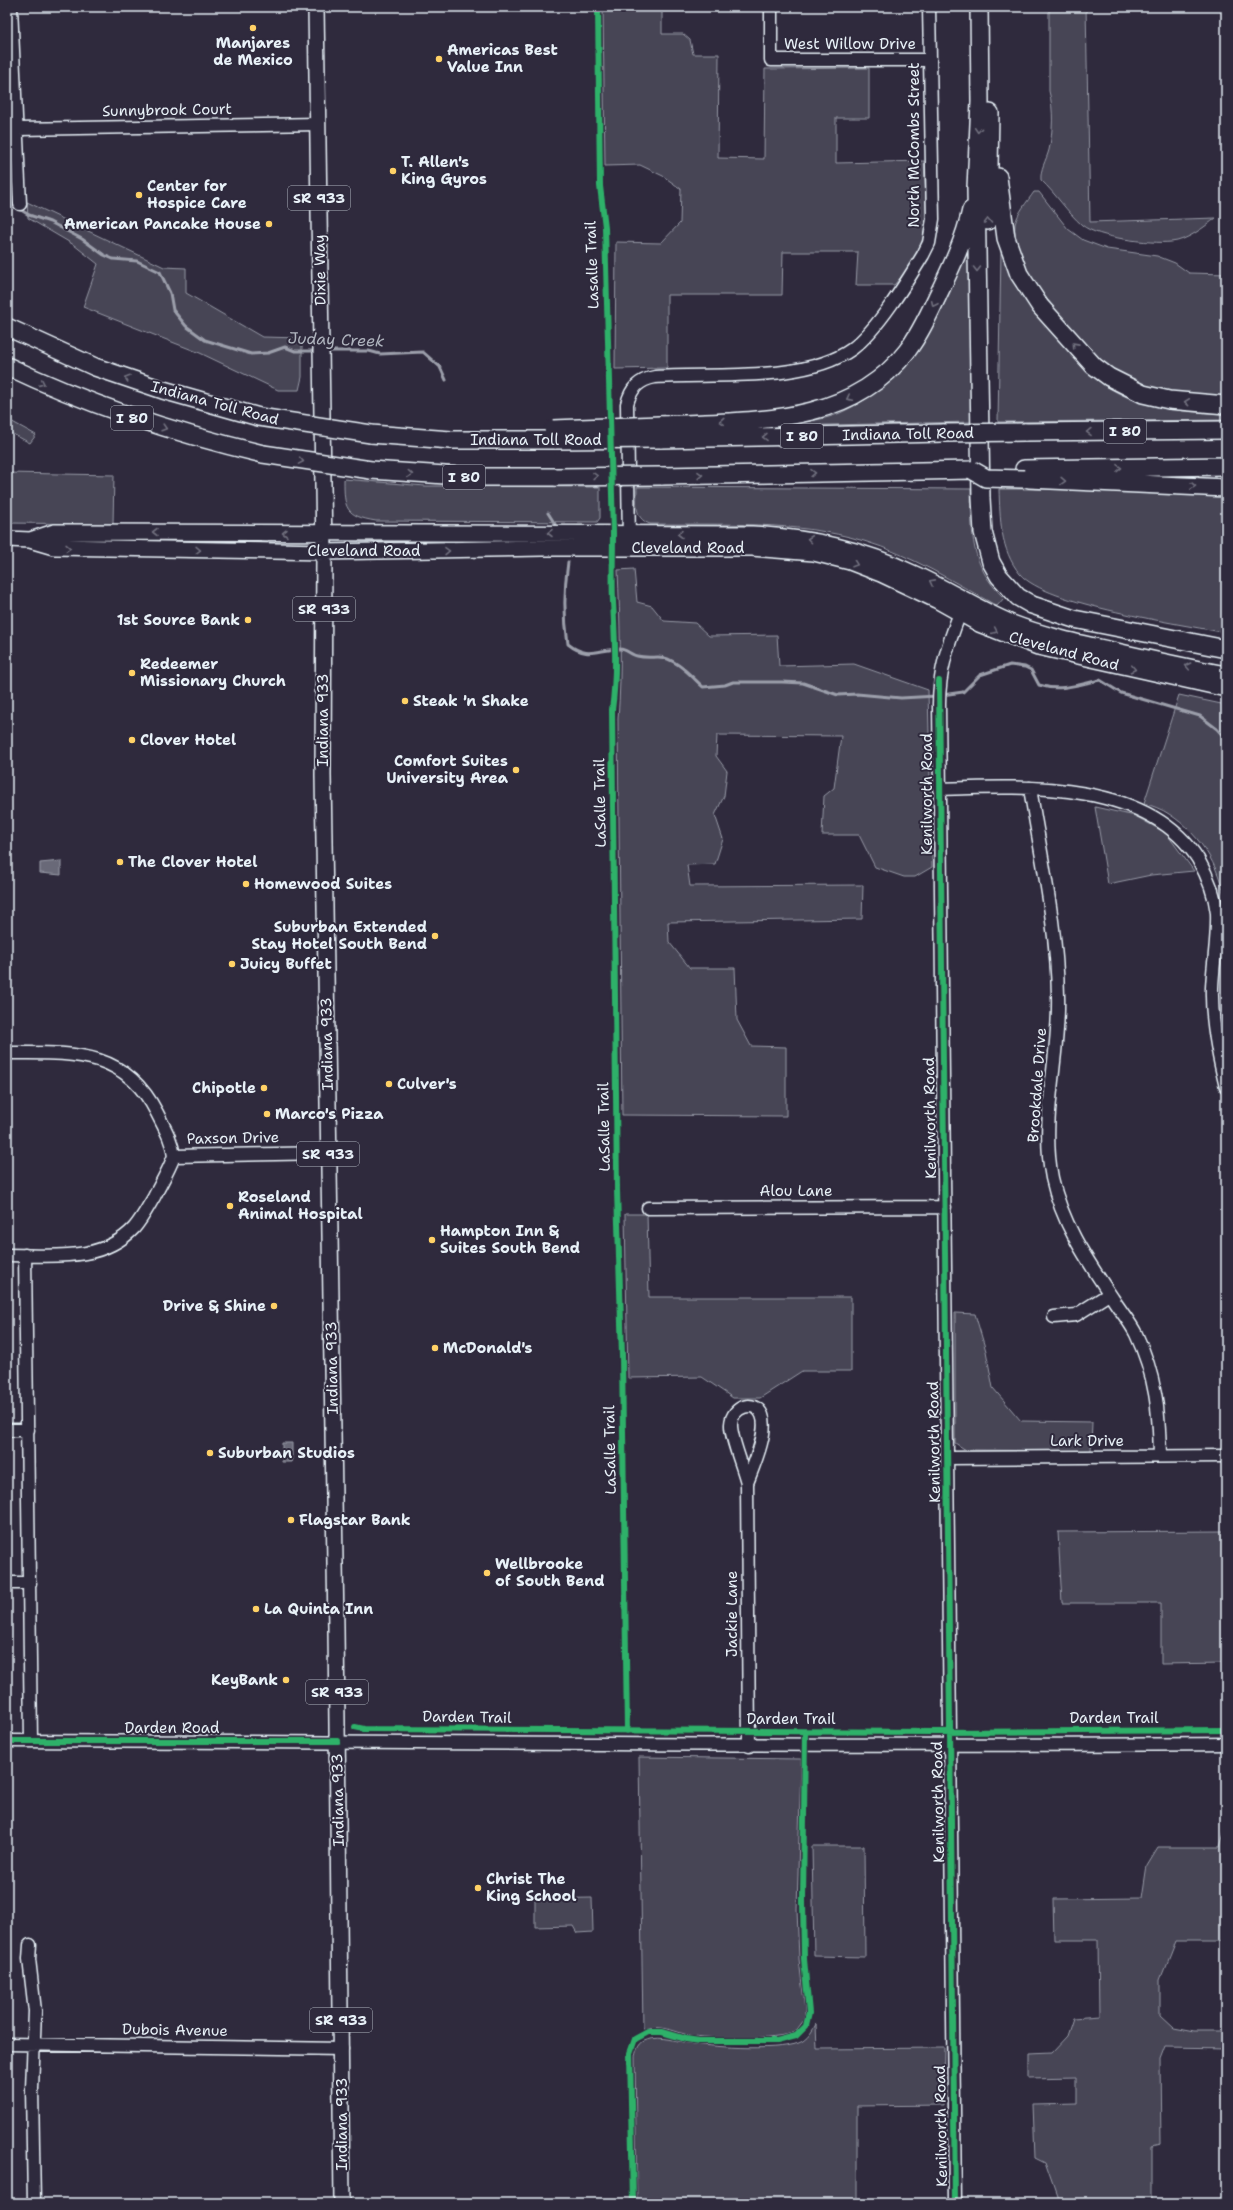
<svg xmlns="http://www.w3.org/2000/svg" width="1233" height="2210" font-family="'Shantell Sans',sans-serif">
<rect width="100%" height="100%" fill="#2f2a3d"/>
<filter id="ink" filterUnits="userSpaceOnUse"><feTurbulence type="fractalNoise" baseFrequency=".025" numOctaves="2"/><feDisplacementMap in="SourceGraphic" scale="8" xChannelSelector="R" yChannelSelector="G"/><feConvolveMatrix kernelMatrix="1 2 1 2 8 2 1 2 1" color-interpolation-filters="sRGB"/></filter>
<g filter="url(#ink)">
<!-- green -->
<path fill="#464455" stroke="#979aa6" d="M603,7H662V34H683L690,40L693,54H719L718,158L764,159L765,69L869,68V118H836V163L924,161L927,228L913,263L894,285H856L858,252H783L782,295H667V368L615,369L616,242L661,243L680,223L681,189L663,176L640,165L605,166Z
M1049,7H1086L1090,222L1216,218C1204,227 1187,241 1171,242C1151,244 1097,238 1082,225C1067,212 1056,194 1041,180C1040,169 1046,161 1049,150C1053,132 1054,110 1049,91Z
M7,163H11L13,209L7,206Z
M1034,192H1039L1068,229L1083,240L1107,249L1157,256L1175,263L1189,273L1226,274V398C1192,395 1156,395 1125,379C1100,365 1043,298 1029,273C1022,260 1013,238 1015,224C1018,212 1027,202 1034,192Z
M27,202L164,267L186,268V293L262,337L302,338V377L299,390H278L200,353L83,307L98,264L74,245L28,218Z
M970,243L972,422L780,426V424C800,422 822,421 840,413C915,379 942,315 970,243Z
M1001,250C1014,288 1026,302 1052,332C1068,350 1083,370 1103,384C1139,409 1184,412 1226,414V420L998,422Z
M7,419L36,435L30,443L7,431Z
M7,473L114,475L113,524L7,523Z
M344,479L425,486L600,487V518L597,522L376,521C345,516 344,508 344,479Z
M637,487L971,489C972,535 969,564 1004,598L997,606C954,582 911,555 864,541C794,520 722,525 650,524C633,518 637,502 637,487Z
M999,489H1077L1226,496V633C1182,624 1046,605 1020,574C1000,550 1000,518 999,489Z
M634,569L637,602L652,606L664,621L695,623L709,636L777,635L779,666L854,664L928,690L932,867L915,877H904L875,867L859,835H822L824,796L834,788L841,736L717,735L716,756L727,771L724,796L715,815L723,839L715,864L687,865L690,886L863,885L862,919L668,922L669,942L690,968H735L737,1020L751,1046L786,1047V1116L622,1115L618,719C622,669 620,620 618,570Z
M1179,695L1226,705V911C1224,873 1202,835 1169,814C1162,809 1152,806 1144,803Z
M1095,807L1135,816L1166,833L1194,871L1151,875L1108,884Z
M625,1214H647L649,1297H851V1371H802L760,1398H733L702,1377L628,1378Z
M955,1313L975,1314L986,1351L993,1388L1021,1421L1092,1422L1091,1451L966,1450L955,1443Z
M1226,1531V1663L1161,1664V1603H1062L1058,1532Z
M639,1757L801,1759L797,1910L799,1959L805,2011L804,2020L795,2032C777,2040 708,2039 688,2035C670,2030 662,2025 643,2029Z
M1226,1826V1942H1175L1160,1980V2014L1174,2027L1195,2031H1226V2048L1165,2047L1160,2060L1161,2146L1152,2148V2203H1059L1045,2163L1035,2158L1033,2104L1076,2103V2077L1028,2078V2053L1052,2052L1067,2036L1073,2018L1099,2016L1098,1940H1054L1053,1899L1142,1898L1147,1865L1158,1847H1220Z
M812,1846H864L865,1957L814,1956Z
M592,1898L593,1932L577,1933L573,1926L535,1927V1899Z
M816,2024L817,2049L944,2048L943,2105L857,2106V2203H637L635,2056C637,2049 639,2042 647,2040C662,2035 678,2042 693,2044C715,2047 785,2052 803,2041C809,2037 813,2030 816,2024Z"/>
<!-- water -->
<path fill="#696978" stroke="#9c9fab" d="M61,861V875L40,873V863Z
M282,1443H292V1462H282Z"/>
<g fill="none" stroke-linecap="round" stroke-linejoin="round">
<!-- stream -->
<path stroke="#9c9fab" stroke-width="3" d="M7,201L29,215L50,222L82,239L104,255L113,259L137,261L160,272L170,293L173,310L186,326L205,340L251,354L268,353L285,347L295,351H317
M325,351H369L380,354L423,352L440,367L446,380
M548,513L555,524
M568,562C564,588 564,618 568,644C588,660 598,649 620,649C626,649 631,655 637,656C645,658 651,657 658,657C675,657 692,677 703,687L725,685L733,682H782L803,683L838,695L857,694L901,698L937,696
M942,695L963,692L980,675L1010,665L1025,667L1031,670L1039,685C1060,692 1080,684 1100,680L1121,693L1200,716L1217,729L1224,737L1226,746"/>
<!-- minor casing -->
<g stroke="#e8f1f8" stroke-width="15">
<path id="minor" d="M11,7L20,204
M771,7V60H929
M18,129L318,124
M629,543L627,404C631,388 639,380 655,377C712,373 805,383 852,349C878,329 906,283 923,255L929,243L933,219L929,7
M1030,788C1041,857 1057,926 1058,996C1060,1056 1040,1118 1052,1178C1062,1224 1087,1260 1113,1299C1120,1310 1130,1322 1136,1334C1156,1376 1159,1411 1160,1456
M939,789C1022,786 1147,779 1198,859C1207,875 1215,895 1217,913C1218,938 1213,963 1212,988C1211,1021 1218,1055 1226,1087
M7,1053C71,1053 124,1048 157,1113C164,1127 172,1140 174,1156C169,1170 161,1183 154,1197C148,1207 142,1219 134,1228C101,1263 51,1255 7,1255
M174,1156L328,1153
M648,1208L945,1207
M25,1255L31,1741
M1054,1317L1076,1315L1109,1294
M7,1430H28
M947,1458L1226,1456
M747,1483C744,1469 730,1437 731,1424C732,1406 755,1399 762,1415C769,1431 753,1467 747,1483L749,1746
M7,1583H30
M7,1741C413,1742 820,1747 1226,1744
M30,1945L29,1959L35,2011L32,2089L34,2203
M7,2044L342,2049
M955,2203L939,704C939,671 948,644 960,613"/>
</g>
<!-- major casing -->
<g stroke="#e8f1f8" stroke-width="18">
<path id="major" d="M316,7L324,552L323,775L336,1628L342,2203
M7,539L30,540L54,547L324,552L542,548H752L814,553L850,562L881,574L936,600L979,624L1038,647L1226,689
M30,540L54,532L752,534C811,538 861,548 915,574C948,589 978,609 1012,623C1043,635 1076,642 1108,649C1147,658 1187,667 1226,674"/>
</g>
<!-- highway casing -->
<g stroke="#e8f1f8" stroke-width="20">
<path id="highway" d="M979,7L980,102L976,188L981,498L983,532L991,562L999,576L1018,597L1032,605L1074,619L1226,649
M998,177L1006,238L1019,274L1040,306L1094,366L1109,377L1143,394L1169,400L1226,405
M988,221L990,113
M7,327L95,367L163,390L259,417
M7,366C89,405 174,433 263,454
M660,425C747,420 848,428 907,351C920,334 929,314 938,295C951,268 965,239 971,210
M1024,432L1226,430
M371,434L451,440H556
M660,439L944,433
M1024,469L1226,466
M371,470L475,477H556
M661,476L972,470
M1029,479L1226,488"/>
</g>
<!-- minor -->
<use href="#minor" stroke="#2f2a3d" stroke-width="12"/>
<!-- major -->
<use href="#major" stroke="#2f2a3d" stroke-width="15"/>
<!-- highway -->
<use href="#highway" stroke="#2f2a3d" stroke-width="17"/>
<!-- highway-bridge casing -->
<g stroke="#e8f1f8" stroke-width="20" stroke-linecap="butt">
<path id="highway-bridge" d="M259,417L371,434
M553,429L660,425
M944,433L1024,432
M556,440L660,439
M263,454L371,470
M972,470L986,478L1024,479
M556,477L661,476"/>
</g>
<!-- highway-bridge -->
<use href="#highway-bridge" stroke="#2f2a3d" stroke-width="17"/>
<!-- cycleway casing -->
<g stroke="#2f2a3d" stroke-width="8">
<path id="cycleway" d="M598,7L600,186L605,227L613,533C613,556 612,579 613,602C615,638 617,673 612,710L617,1190L622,1356L627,1731
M939,681L955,2203
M355,1727L364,1729L938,1732L1226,1730
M7,1741H338
M633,2203L630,2053L635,2039L648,2032H662L686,2039L699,2041H777L796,2036L806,2026L809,2013L804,1959L803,1901L805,1732"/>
</g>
<!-- cycleway -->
<use href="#cycleway" stroke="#2db169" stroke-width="6"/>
</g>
<!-- one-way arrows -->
<defs><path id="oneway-chevron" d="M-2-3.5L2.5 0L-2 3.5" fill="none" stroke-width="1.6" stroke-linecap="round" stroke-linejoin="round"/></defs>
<g stroke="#70707e">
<use href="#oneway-chevron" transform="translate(978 130) rotate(94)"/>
<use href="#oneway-chevron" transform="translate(988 221) rotate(-90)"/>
<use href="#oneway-chevron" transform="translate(977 269) rotate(90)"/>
<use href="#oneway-chevron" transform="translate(934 304) rotate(115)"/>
<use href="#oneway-chevron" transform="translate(1075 345) rotate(-132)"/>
<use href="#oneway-chevron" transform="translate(127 378) rotate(-161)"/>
<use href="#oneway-chevron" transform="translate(42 383) rotate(24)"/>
<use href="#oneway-chevron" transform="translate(849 398) rotate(153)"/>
<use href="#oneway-chevron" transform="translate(1187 402) rotate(-174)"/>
<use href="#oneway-chevron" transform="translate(722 421) rotate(177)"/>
<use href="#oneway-chevron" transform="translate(164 428) rotate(17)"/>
<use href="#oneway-chevron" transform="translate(1089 432) rotate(179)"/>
<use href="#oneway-chevron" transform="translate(765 437) rotate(179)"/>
<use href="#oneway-chevron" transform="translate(301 461) rotate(10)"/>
<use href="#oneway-chevron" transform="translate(1119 468) rotate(-1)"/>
<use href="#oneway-chevron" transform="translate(813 473) rotate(-1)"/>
<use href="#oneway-chevron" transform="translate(410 474) rotate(5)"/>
<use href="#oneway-chevron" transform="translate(700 475) rotate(-1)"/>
<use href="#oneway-chevron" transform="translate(595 476) rotate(-1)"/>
<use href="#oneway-chevron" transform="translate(1063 481) rotate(2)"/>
<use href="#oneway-chevron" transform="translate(1193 486) rotate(3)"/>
<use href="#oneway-chevron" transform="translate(155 532) rotate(-180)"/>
<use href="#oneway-chevron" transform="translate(285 533) rotate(-180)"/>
<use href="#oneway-chevron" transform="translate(550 533) rotate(-180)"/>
<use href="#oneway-chevron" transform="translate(680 534) rotate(-180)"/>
<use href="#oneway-chevron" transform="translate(810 539) rotate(-173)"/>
<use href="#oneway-chevron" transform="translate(68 548) rotate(1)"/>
<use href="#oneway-chevron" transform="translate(198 550) rotate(1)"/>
<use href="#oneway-chevron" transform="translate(447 551) rotate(-1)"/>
<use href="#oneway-chevron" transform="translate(855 564) rotate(19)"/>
<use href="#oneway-chevron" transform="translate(932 582) rotate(-152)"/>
<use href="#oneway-chevron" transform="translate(995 631) rotate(24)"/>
<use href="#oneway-chevron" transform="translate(1188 666) rotate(-168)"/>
<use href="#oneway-chevron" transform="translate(1133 669) rotate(12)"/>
</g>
</g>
<!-- markers -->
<g fill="#ffd166" stroke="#2f2a3d" stroke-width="1.5">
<circle cx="253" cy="28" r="4"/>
<circle cx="439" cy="59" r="4"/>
<circle cx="393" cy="171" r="4"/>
<circle cx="139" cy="195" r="4"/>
<circle cx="269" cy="224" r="4"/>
<circle cx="248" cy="620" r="4"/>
<circle cx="132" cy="673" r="4"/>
<circle cx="405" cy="701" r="4"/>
<circle cx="132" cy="740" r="4"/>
<circle cx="516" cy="770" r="4"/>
<circle cx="120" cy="862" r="4"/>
<circle cx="246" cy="884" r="4"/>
<circle cx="435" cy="936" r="4"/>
<circle cx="232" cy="964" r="4"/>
<circle cx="389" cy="1084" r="4"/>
<circle cx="264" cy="1088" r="4"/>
<circle cx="267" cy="1114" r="4"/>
<circle cx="230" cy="1206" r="4"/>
<circle cx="432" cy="1240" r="4"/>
<circle cx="274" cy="1306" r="4"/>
<circle cx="435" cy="1348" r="4"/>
<circle cx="210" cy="1453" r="4"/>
<circle cx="291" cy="1520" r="4"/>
<circle cx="487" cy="1573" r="4"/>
<circle cx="256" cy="1609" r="4"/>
<circle cx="286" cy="1680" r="4"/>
<circle cx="478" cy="1888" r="4"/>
</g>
<g text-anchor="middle" stroke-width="4" stroke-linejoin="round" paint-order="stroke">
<!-- shield labels -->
<g fill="#2f2a3d" stroke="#b0b5c0" stroke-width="1">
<rect x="288" y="186" width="62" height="24" rx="3"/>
<rect x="111" y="406" width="42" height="24" rx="3"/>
<rect x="1104" y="419" width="42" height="24" rx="3"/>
<rect x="781" y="424" width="42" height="24" rx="3"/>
<rect x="443" y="465" width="42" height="24" rx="3"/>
<rect x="293" y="597" width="62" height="24" rx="3"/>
<rect x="297" y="1142" width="62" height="24" rx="3"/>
<rect x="306" y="1680" width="62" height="24" rx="3"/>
<rect x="310" y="2008" width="62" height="24" rx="3"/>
</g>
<g font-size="14" font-weight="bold" fill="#e8f1f8">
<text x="319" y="203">SR 933</text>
<text x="132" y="423">I 80</text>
<text x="1125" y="436">I 80</text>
<text x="802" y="441">I 80</text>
<text x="464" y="482">I 80</text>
<text x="324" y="614">SR 933</text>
<text x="328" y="1159">SR 933</text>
<text x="337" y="1697">SR 933</text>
<text x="341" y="2025">SR 933</text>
</g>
<!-- poi labels -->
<g font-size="15" font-weight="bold" fill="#e8f1f8" stroke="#2f2a3d" text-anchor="start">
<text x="253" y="48" text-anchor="middle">Manjares<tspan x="253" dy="17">de Mexico</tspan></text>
<text x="447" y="55">Americas Best<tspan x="447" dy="17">Value Inn</tspan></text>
<text x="401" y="167">T. Allen's<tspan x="401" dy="17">King Gyros</tspan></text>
<text x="147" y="191">Center for<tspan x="147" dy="17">Hospice Care</tspan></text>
<text x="261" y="229" text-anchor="end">American Pancake House</text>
<text x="240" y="625" text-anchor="end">1st Source Bank</text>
<text x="140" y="669">Redeemer<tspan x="140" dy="17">Missionary Church</tspan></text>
<text x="413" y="706">Steak 'n Shake</text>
<text x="140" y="745">Clover Hotel</text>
<text x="508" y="766" text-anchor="end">Comfort Suites<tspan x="508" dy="17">University Area</tspan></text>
<text x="128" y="867">The Clover Hotel</text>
<text x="254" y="889">Homewood Suites</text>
<text x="427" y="932" text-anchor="end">Suburban Extended<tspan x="427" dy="17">Stay Hotel South Bend</tspan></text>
<text x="240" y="969">Juicy Buffet</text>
<text x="397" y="1089">Culver's</text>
<text x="256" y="1093" text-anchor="end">Chipotle</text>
<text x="275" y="1119">Marco's Pizza</text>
<text x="238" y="1202">Roseland<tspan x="238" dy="17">Animal Hospital</tspan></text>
<text x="440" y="1236">Hampton Inn &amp;<tspan x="440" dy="17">Suites South Bend</tspan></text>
<text x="266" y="1311" text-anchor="end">Drive &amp; Shine</text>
<text x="443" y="1353">McDonald's</text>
<text x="218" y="1458">Suburban Studios</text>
<text x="299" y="1525">Flagstar Bank</text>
<text x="495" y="1569">Wellbrooke<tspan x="495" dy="17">of South Bend</tspan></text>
<text x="264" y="1614">La Quinta Inn</text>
<text x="278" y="1685" text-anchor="end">KeyBank</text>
<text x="486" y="1884">Christ The<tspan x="486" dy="17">King School</tspan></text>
</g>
<!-- street labels -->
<g font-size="15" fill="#e8f1f8" stroke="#2f2a3d">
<text x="850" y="49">West Willow Drive</text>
<text transform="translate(167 110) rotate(-1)" y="5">Sunnybrook Court</text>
<text transform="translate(914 145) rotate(-90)" y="5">North McCombs Street</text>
<text transform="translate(592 265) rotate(-92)" y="5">Lasalle Trail</text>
<text transform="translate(320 270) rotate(-91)" y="5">Dixie Way</text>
<text transform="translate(215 403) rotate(15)" y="5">Indiana Toll Road</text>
<text transform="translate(908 434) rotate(-1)" y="5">Indiana Toll Road</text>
<text x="536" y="445">Indiana Toll Road</text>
<text x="688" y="553">Cleveland Road</text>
<text x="364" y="556">Cleveland Road</text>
<text transform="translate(1064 651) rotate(15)" y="5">Cleveland Road</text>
<text transform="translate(323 720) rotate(-90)" y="5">Indiana 933</text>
<text transform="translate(927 794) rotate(-90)" y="5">Kenilworth Road</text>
<text transform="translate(600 803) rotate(-91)" y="5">LaSalle Trail</text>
<text transform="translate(327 1044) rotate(-91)" y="5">Indiana 933</text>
<text transform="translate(1037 1085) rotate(-86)" y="5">Brookdale Drive</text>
<text transform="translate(930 1118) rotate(-91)" y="5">Kenilworth Road</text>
<text transform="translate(604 1127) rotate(-91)" y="5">LaSalle Trail</text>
<text transform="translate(233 1138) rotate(-1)" y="5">Paxson Drive</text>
<text x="796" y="1196">Alou Lane</text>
<text transform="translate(332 1368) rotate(-91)" y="5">Indiana 933</text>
<text x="1087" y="1446">Lark Drive</text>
<text transform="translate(934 1442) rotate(-91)" y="5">Kenilworth Road</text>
<text transform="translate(610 1450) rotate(-91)" y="5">LaSalle Trail</text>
<text transform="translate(732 1614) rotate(-90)" y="5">Jackie Lane</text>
<text transform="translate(467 1717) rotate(1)" y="5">Darden Trail</text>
<text x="1114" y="1723">Darden Trail</text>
<text x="791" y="1724">Darden Trail</text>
<text x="172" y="1733">Darden Road</text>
<text transform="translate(338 1800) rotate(-91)" y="5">Indiana 933</text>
<text transform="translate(938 1802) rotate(-91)" y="5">Kenilworth Road</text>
<text transform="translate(175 2030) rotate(1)" y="5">Dubois Avenue</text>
<text transform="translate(342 2124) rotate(-90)" y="5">Indiana 933</text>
<text transform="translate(941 2126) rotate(-91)" y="5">Kenilworth Road</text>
</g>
<!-- water labels -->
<g font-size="16" font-style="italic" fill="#afb4be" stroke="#2f2a3d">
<text transform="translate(336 339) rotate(2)" y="6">Juday Creek</text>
</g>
</g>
<!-- margin -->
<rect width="1233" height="2210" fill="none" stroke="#2f2a3d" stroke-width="24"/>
<rect x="12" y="12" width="1209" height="2186" fill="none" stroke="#e8f1f8" stroke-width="1.5" filter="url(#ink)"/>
</svg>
